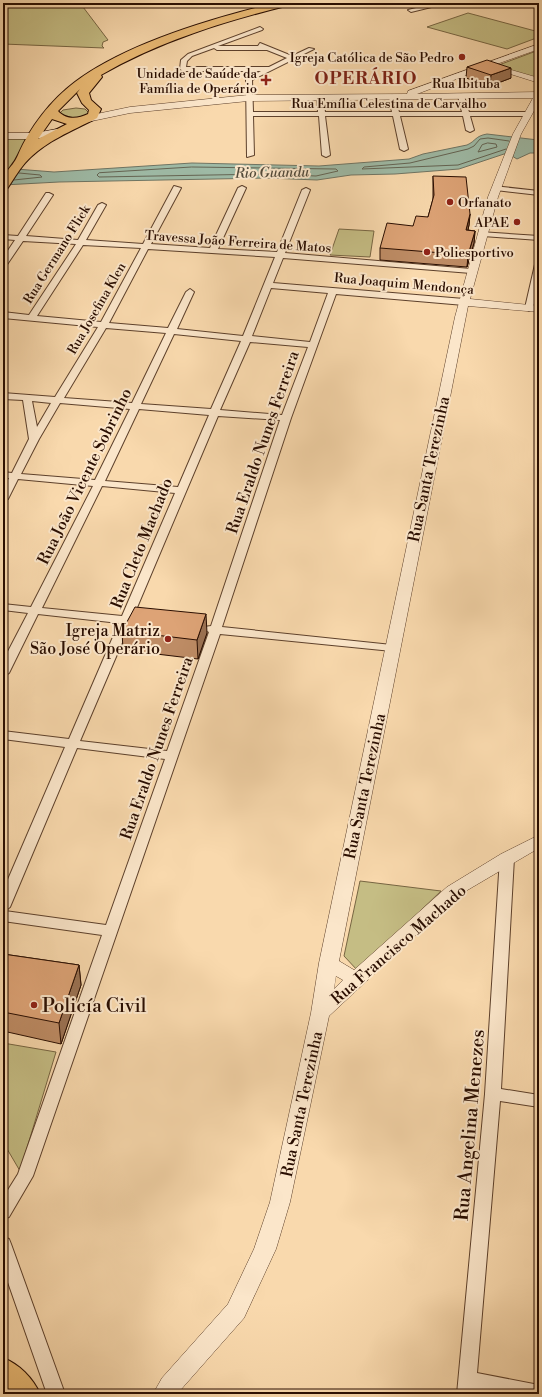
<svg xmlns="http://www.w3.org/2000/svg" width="542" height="1397" font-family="'Libre Bodoni',serif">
<rect width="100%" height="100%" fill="#f9d9ad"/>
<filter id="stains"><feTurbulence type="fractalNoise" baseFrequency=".005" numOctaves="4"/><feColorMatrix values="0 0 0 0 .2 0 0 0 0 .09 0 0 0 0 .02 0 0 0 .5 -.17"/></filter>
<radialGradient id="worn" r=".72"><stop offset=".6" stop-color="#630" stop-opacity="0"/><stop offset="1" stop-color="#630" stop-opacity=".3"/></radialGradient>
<!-- green -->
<path fill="#c5bd84" stroke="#776542" d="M3,3H80L108,40L103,42L102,46L104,48L3,44Z
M468,13L539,32V37L507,49L427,27Z
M539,50V79L496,66Z
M76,108L85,109L90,114C80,121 70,118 59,114L63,110Z
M3,137H31L11,169L3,168Z
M339,229L374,231L370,257L330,255Z
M360,881L441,891L358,971L344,956Z
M3,1043L56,1052L20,1171L3,1142Z"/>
<!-- water -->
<path fill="#9ebaa6" stroke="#6f7564" d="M487,134L538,140L539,153H530L517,159L507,153L459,169L395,174L351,175L317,180L267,178L59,182L3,185V168L54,172L192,163L319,166L409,159L423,154L467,145C476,141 475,136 487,134Z"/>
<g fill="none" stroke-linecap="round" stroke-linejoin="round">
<!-- shore -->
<path stroke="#646453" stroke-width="1" d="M488,143L496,144L497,147L478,152L482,145Z
M506,149L458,165L362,169L364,167L410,163L468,149L474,146L480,139L488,138L509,141
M192,167L336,169L338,171L316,176L267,174L99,177L97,175L99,173Z
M14,180L42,177L40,175L19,173"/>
<!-- stream -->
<path stroke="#6f7564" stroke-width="2" d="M3,20V23"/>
<!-- minor casing -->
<g stroke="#5d402b" stroke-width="2">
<path id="minor" d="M436,3H448L411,12L408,10Z
M260,27L263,29L262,30L218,46H258L260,43L292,56L309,48L314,49L252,80L253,112H318L317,97L320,95L323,97L325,112H392L389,97L392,95L395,97L399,112H462L458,96L461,94L464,96L469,112H528L531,114L528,116H470L474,130L470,132L466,130L463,116H400L408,149L404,151L400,149L393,116H325L330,155L326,157L322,155L319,116H253L254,155L247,157L246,79L261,71H183L180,69L181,60L188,54ZM214,48L217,50H267L287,58L269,67H186L187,61L192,56Z
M174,186L181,188L151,244L210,248L238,188L242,186L246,188L218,249L277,252L302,190L306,188L310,190L285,253L471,269L475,271L471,273L283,258L273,283L464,299L468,302L464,305L336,294L291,418L222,627L392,645L398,648L392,651L220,634L33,1176L9,1217L3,1219V1198L18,1174L102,935L3,921V891L65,747L3,739V731L69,739L119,623L38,614L9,673L3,677V661L28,613L3,610V604L31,607L93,486L18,479L8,499L3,502V489L9,478H3V472L12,473L29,439L23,400L3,399V393L55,397L98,327L3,318V312L29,315L76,244L23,241L6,266H3V258L15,240L3,239V235L18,236L46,193H49L53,195L26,236L78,240L98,205L102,203L106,205L86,240L143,244ZM83,245L141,248L101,322L37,316ZM148,249L275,257L243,336L177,329L194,292L190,289L186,292L168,328L109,323ZM271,288L328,293L310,342L252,336ZM106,328L166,333L132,403L64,398ZM174,334L241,341L211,409L141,404ZM250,342L308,347L282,415L220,410ZM32,401L51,403L37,427ZM60,403L130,409L95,480L21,474L39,439ZM139,409L209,415L178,487L105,481ZM218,416L280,420L211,626L204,627L202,629L209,632L167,751L80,741L130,624L138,623L140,621L138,619L133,617ZM102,486L175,493L122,616L42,608ZM77,748L165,759L106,925L5,911L10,907Z
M493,186L539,191V195L496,190H493Z
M480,232L539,236V240L483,236H480Z
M536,260H539V281L533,308L529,311L525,308Z
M507,853L512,855L514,858L501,1089L539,1095V1107L500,1101L477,1373L539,1385V1394H498L475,1390V1394H457L485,1094L500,858L502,855Z
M3,1237L9,1239L11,1244L65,1394H47L3,1268Z"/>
</g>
<!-- tertiary casing -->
<g stroke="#5d402b" stroke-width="1">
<path id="tertiary" d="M539,44V49L494,65L539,78V83L488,67L417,94L539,92V102L521,134L498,197L470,299L539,306V312L468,306L339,961L354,970L447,887L501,854L539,835V848L459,895L329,1016L290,1202L276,1249L244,1318L177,1394H153L162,1378L228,1304L254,1249L270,1202L311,1013L319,963L455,317L488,197L513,134L533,98L248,101L130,113L87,122L83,119L87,116L130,107L248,95L407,94L408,91ZM336,976L343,980L334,989Z"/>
</g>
<!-- secondary casing -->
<g stroke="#290d00" stroke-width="1">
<path id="secondary" d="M57,129L61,130L62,132L61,134L35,139H3V133H35Z"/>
</g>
<!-- trunk casing -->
<g stroke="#290d00" stroke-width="2">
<path id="trunk" d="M275,3H292L290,5C225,21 160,41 101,75L102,77L89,93L91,100L101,109L97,118C72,131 45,141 25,163C18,171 13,180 7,189L3,190C3,168 11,171 18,155C30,127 51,100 75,82C127,43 213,18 275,3ZM80,89L77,93L82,103L89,110L88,114C78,119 66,120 58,111ZM52,119L67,124L38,139Z
M3,1358C19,1364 33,1378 40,1394H5L3,1392Z"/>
</g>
<!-- minor -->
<use href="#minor" fill="#fbe6ca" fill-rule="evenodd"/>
<!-- tertiary -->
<use href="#tertiary" fill="#fbe6ca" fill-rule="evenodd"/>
<!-- secondary -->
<use href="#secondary" fill="#fbe6ca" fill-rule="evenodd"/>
<!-- trunk -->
<use href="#trunk" fill="#ecbc76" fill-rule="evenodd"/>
</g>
<!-- wall -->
<path fill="#be8c65" stroke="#290d00" d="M467,67L511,78L490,86L466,78Z
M433,176L470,214L469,225L468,230L475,231L474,243L467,267L380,260V248L413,226L428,217L433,199Z
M122,631L207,633L198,659L123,650Z
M3,954L79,965L81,985L61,1044L3,1031Z"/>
<!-- shaded-wall -->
<path fill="#9b7253" stroke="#290d00" d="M511,68V78L490,86L491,75Z
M470,214L469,225L465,242L466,230Z
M475,231L474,243L467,267L468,255Z
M206,614L207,633L198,659L197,640Z
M79,965L81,985L61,1044L59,1023Z"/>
<!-- building -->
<path fill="#dda376" stroke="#290d00" d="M487,60L511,68L491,75L467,67Z
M433,176L466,177L470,214L466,230L475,231L468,255L380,248L387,223L413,226L416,216L428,217L434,195Z
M135,607L206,614L197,640L122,631Z
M3,954L79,965L59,1023L3,1012Z"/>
<!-- markers -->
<g fill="#8f2418" stroke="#fbe6ca" stroke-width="1.5">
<circle cx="462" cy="57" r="4"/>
<path d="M264 74h4v4h4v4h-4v4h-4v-4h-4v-4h4z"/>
<circle cx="450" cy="202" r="4"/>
<circle cx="517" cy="222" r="4"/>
<circle cx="427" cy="252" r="4"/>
<circle cx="168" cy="639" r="4"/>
<circle cx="34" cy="1005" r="4"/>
</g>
<g text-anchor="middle" stroke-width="4" stroke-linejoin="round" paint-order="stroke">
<!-- far-poi labels -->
<g font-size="13" fill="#290d00" stroke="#fbe6ca" text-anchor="end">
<text x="454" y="62">Igreja Católica de São Pedro</text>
<text x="257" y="78">Unidade de Saúde da<tspan x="257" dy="15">Família de Operário</tspan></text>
<text x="458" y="207" text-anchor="start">Orfanato</text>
<text x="509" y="227">APAE</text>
<text x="435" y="257" text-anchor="start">Poliesportivo</text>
</g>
<!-- far-street labels -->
<g font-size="13" fill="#290d00" stroke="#fbe6ca">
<text x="466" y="88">Rua Ibituba</text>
<text x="389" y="108">Rua Emília Celestina de Carvalho</text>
<text transform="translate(238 241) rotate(4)" y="5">Travessa João Ferreira de Matos</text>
<text transform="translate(56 254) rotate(-58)" y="5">Rua Germano Flick</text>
<text transform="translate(404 283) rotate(5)" y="5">Rua Joaquim Mendonça</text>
<text transform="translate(96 308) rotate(-60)" y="5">Rua Josefina Klen</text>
</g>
<!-- far-water labels -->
<g font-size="14" font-style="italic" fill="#524a3a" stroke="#fbe6ca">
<text transform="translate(272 172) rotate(-1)" y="5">Rio Guandu</text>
</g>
<!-- street labels -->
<g font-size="16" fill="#290d00" stroke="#fbe6ca">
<text transform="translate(262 442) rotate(-71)" y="6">Rua Eraldo Nunes Ferreira</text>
<text transform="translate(428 469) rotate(-78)" y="6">Rua Santa Terezinha</text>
<text transform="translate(84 476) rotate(-64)" y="6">Rua João Vicente Sobrinho</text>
<text transform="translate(141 543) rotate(-68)" y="6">Rua Cleto Machado</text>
<text transform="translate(156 748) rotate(-71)" y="6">Rua Eraldo Nunes Ferreira</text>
<text transform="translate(364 786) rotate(-78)" y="6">Rua Santa Terezinha</text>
<text transform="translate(398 944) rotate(-41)" y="6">Rua Francisco Machado</text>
<text transform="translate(301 1104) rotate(-78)" y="6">Rua Santa Terezinha</text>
</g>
<!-- poi labels -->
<g font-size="16" fill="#290d00" stroke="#fbe6ca" text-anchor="end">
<text x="160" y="636">Igreja Matriz<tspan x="160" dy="18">São José Operário</tspan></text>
</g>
<!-- far-district labels -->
<g font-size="17" font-weight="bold" letter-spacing="1" fill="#7a1f14" stroke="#fbe6ca">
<text x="366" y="84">OPERÁRIO</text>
</g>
<!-- near-poi labels -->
<g font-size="19" fill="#290d00" stroke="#fbe6ca" text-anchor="start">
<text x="42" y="1012">Policía Civil</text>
</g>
<!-- near-street labels -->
<g font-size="19" fill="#290d00" stroke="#fbe6ca">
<text transform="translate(469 1125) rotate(-85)" y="7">Rua Angelina Menezes</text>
</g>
</g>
<!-- margin -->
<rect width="542" height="1397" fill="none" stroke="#f9d9ad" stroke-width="16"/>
<rect x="4" y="4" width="534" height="1389" fill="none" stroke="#290d00" stroke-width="2"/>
<rect x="8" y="8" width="526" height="1381" fill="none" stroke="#290d00"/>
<rect width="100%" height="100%" filter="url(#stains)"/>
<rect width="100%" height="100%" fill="url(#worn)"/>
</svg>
